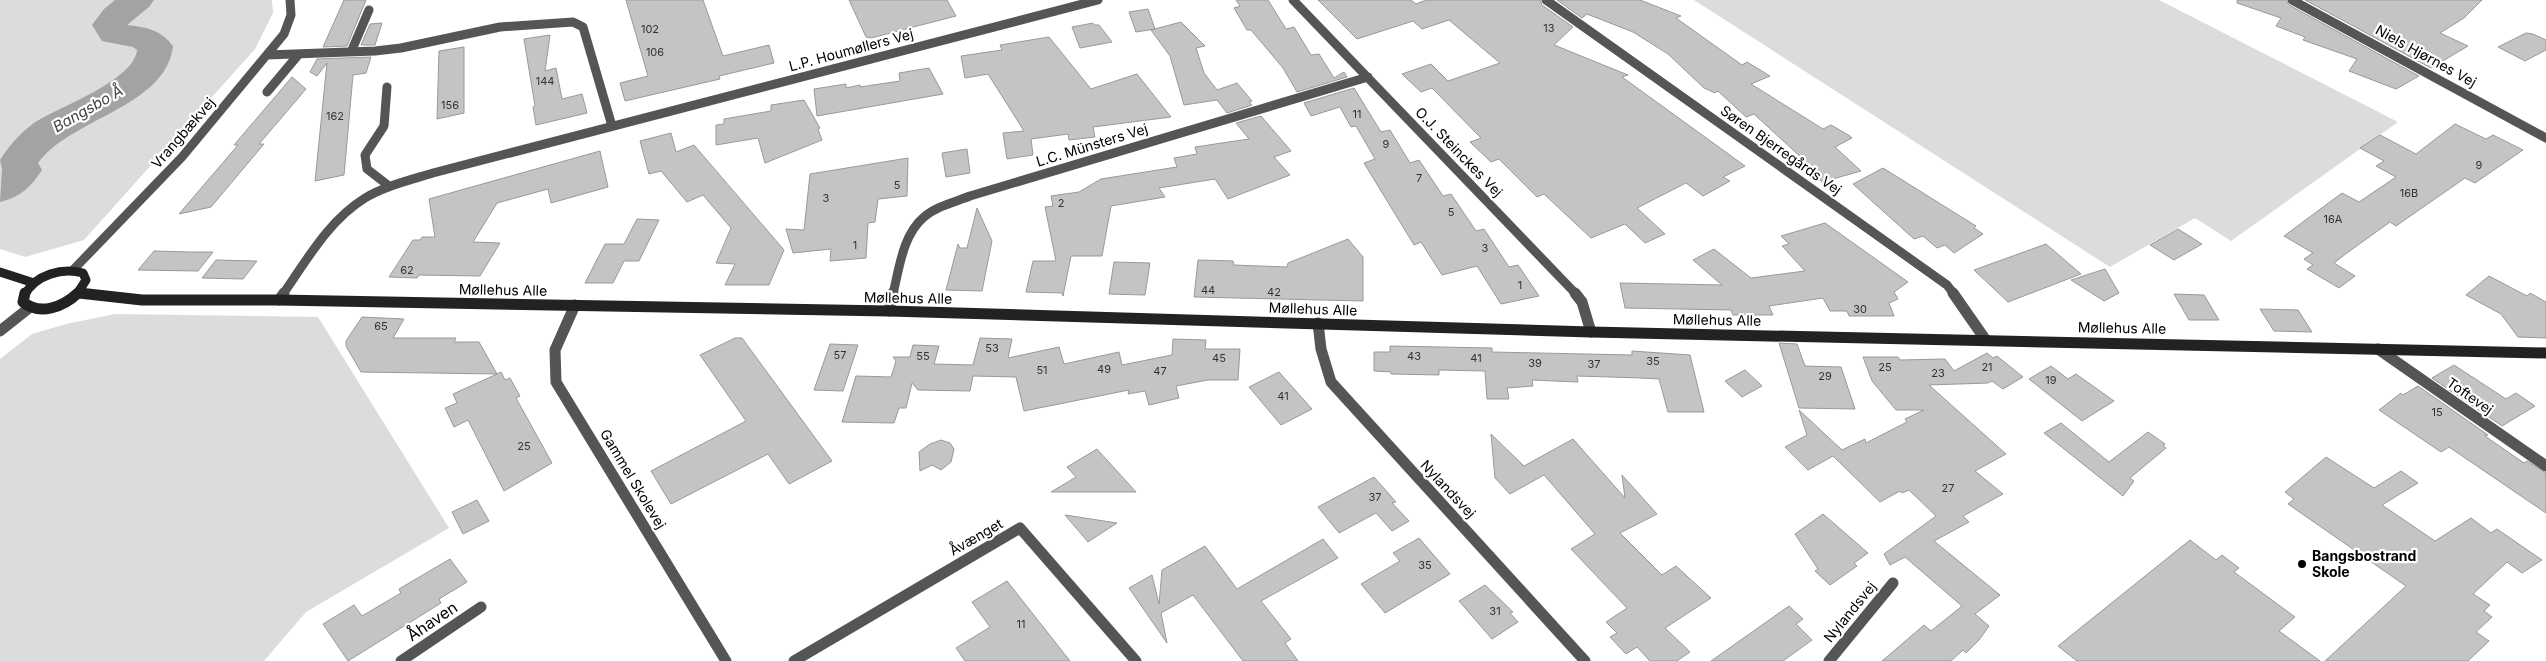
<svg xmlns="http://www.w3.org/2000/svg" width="2546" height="661" font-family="Inter,sans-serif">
<rect width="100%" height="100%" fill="#fff"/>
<!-- green -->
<path fill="#dcdcdc" d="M0,0H272L273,13L255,49L84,240L25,257L0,249Z
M1694,0H2159L2398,122L2231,241L2195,218L2110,267Z
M115,314L318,317L449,528L306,612L264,661H0V359L32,334L66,324Z"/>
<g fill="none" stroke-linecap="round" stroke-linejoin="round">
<!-- river -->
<path fill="#a3a3a3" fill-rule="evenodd" d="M115,0H154L149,7L127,25C146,27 161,30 173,46C166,107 71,118 38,163L42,170C30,188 20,197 0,202L2,169L0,160C9,146 20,133 34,123C58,107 134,81 137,50L133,47L102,41L92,25L104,9Z"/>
</g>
<!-- building -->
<path fill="#c4c4c4" stroke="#999" d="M344,0H366L347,46L323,47Z
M626,0H703L723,56L769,45L774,63L719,76L720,79L625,101L620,83L648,76Z
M849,0H947L956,16L871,38L866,37Z
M1236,0H1268L1286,29L1294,27L1311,55L1319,54L1334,78L1344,72L1347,77L1297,92L1283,68L1251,30H1247L1234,8L1240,6Z
M1318,0H1411L1416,4L1426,0H1540L1542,5L1573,27L1554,45L1628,75L1622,77L1745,166L1723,177L1730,181L1703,196L1686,183L1637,208L1665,234L1645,243L1625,224L1591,238L1544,194L1537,197L1499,159L1491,162L1470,142L1481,138L1432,88L1421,92L1402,74L1431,64L1448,81L1500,63L1449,20L1422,29L1413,21L1357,39Z
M1557,0H1640L1681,16L1676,18L1742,65L1747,62L1770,76L1751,84L1823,129L1831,125L1850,136L1852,138L1835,147L1861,171L1822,182L1801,163L1805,161L1754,114L1746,117L1718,91L1715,93L1704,88L1668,54L1633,32L1587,14L1582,18Z
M2237,0H2286L2289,5L2419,76L2396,89L2349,71L2357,59L2303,40L2305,37L2276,26L2281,18L2237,3Z
M2305,0H2482L2464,18L2440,33L2468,46L2431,68Z
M1148,9L1155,29L1136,32L1129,12Z
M1181,22L1205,46L1196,48L1204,73L1217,90L1237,83L1252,101L1249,102L1252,105L1227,113L1217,100L1184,105L1170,56L1151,30Z
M382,23L375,45H361L370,24Z
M1093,23L1094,25H1099L1112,42L1080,48L1072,27Z
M2526,33L2533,34L2546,40V50L2525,61L2498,47Z
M550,35L545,71L556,68L562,99L582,94L587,113L536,125L533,107L535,106L524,39Z
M1049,37L1091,89L1137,74L1171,117L1093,127L1095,137L1069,140L1068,134L1031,139L1033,155L1007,159L1003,133L1024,131L988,74L965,78L961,56L1002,50L1000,45Z
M464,47V113L437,119L439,51Z
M371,57L366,73L353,75L344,175L315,181L327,63L317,76L310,72L317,59Z
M929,68L943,94L817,116L814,89L846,84V88L860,85V87L900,81L899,73Z
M292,77L306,89L259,144H264L211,207L179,214L238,145H234Z
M1354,88L1381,132L1390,130L1410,163L1419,160L1443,196L1451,194L1476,231L1484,229L1509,267L1518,265L1539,296L1501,304L1477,266L1442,275L1421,242L1414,245L1364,163L1375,159L1356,126L1351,127L1340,107L1311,116L1304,103Z
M804,100L820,128L818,129L822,140L765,163L758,138L716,145V125L724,124V119L771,111V105Z
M1261,116L1291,151L1274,157L1290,175L1228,199L1215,179L1159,188L1165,197L1111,206L1102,256H1071L1063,296L1062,293L1026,292L1033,261H1056L1045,207L1053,206L1051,196L1079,192L1101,179L1177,167L1174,158L1197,154L1195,147L1249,139L1236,123Z
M2455,124L2486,139L2493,135L2523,150L2475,183L2465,178L2396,226L2390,222L2347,253L2334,263L2355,276L2339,288L2307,269L2313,265L2304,259L2313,253L2284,236L2342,193L2359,202L2396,177L2376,166L2384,161L2360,148L2380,135L2416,154Z
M671,133L676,152L694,145L784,250L769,285H725L735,264L716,263L731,228L703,195L687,202L661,171L649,174L640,141Z
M967,149L970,173L946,177L942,153Z
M600,151L608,187L551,203L548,189L497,203L473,242L500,243L480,276L419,275L417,278L389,277L413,240H420L422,237H435L429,199Z
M908,158L907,196L878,199L875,222L868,223L866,258L830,261L831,249L793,253L786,229L804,230L810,174Z
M1883,168L1976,226L1974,228L1983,234L1954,253L1945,245L1937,248L1923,236L1914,239L1853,184Z
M977,208L992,241L982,291L946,290L958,244L960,248H967Z
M637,219L659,220L639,261H624L613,283H585L605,244H624Z
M1825,223L1908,282L1894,292L1898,299L1889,303L1894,316H1849L1847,311H1830L1823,298L1769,306L1773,315H1733L1731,310L1625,308L1620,283L1722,285L1693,260L1714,249L1751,278L1805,271L1782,246L1789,244L1781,236Z
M2178,229L2202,244L2174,260L2150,245Z
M1348,239L1363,257V301L1194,297L1198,260L1233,261L1234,265L1287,267L1288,263Z
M2046,244L2081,274L2008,302L1974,270Z
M154,251L191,252H213L198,271L138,270Z
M216,260L257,261L243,279L202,278Z
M1114,262L1150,263L1145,295L1109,294Z
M2105,269L2119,293L2104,301L2071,280Z
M2489,276L2527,296L2530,293L2546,302V338L2518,337L2501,314L2466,295Z
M2174,294L2204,295L2219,320H2189Z
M2260,309L2298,310L2312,332L2274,331Z
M362,317L404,319L393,338H456L454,342H479L497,374L501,372L505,380L510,378L520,396L516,398L552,463L504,491L468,420L454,427L445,408L457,403L453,394L497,374L361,372L346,346V341Z
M735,338H742L832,461L789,484L768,454L671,504L651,471L746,421L700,355Z
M980,338L1012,339L1008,358L1059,347L1064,364L1119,352L1122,365L1172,355L1173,339L1206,340L1205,349H1240L1238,380H1208L1176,386L1179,398L1149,405L1145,391L1128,394L1129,390L1024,411L1016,377L973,376L970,391L918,390L912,383L906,408H899L894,423L842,422L856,376L891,377L896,361L893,357H910L913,345L939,346L934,364L973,365Z
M1779,343L1797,344L1805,366L1841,367L1855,409L1799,408Z
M830,344L858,345L843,391L814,390Z
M1390,346L1492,348V352L1632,355V351L1690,355L1704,412H1668L1659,379L1641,378L1577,376L1578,382L1532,380L1533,386L1507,388L1509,399H1487L1485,371L1439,370V375L1391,374V372L1374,371V352H1390Z
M1987,353L1993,358L1997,356L2023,377L2003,389L1992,381L1988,383L1929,385L2006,454L1975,471L2003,494L1963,516L1969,522L1934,541L2000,595L1975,614L1989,626L1979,640L1966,653L1963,650L1951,661H1882L1924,625L1931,631L1962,606L1905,557L1890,565L1884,554L1936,516L1909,490L1902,493L1900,491L1880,502L1833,456L1808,470L1785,447L1807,435L1799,410L1842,450L1865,439L1866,443L1907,422L1905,419L1924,410H1896L1872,381L1863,357H1898L1900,360L1945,359L1954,371Z
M2454,365L2506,399L2516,393L2535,406L2502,426L2432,378Z
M2051,366L2068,379L2076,374L2114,401L2082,421L2029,379Z
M1745,370L1762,386L1742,397L1725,381Z
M1279,372L1312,409L1281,425L1249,387Z
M2418,386L2488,435L2485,436L2524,463L2527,461L2546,473V513L2449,447L2441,452L2379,410L2401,393L2403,395Z
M2061,423L2109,462L2148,432L2165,444L2163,446L2166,448L2130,478L2134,481L2123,496L2044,433Z
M1491,434L1524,466L1573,439L1625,498L1622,475L1657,514L1620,533L1662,575L1676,566L1711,598L1665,628L1690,652L1677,661H1650L1637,647L1626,654L1610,637L1617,633L1606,622L1627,608L1571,549L1595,534L1544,475L1510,494L1495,478Z
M941,440L950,443L954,449L951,462L941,470L932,465L920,471L919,452L930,444Z
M1097,449L1136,492H1051L1076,477L1067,467Z
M2326,457L2374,488L2401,471L2418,483L2382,505L2435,541L2471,518L2491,533L2497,529L2542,560L2522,573L2507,562L2473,594L2490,605L2484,611L2492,617L2476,632L2489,641L2468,661H2325L2406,586L2288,504L2294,499L2285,492Z
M1374,477L1396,502L1392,503L1409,521L1392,531L1376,513L1339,533L1318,507Z
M477,500L489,521L463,534L452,512Z
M1823,514L1868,553L1854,563L1857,566L1830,585L1815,571L1818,569L1795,534Z
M1065,515L1117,523L1088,542Z
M1419,538L1450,574L1385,613L1361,584L1400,561L1393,553Z
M1323,539L1338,558L1261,601L1291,639L1285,643L1298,661H1243L1193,595L1161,613L1167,643L1129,588L1152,575L1159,604L1162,570L1205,546L1237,589Z
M2190,540L2216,560L2222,555L2239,568L2234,572L2295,617L2279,631L2320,661H2077L2058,646Z
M450,559L467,582L439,599L441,603L348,661L323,624L354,605L362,616L401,593L399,589Z
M1007,581L1070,661H965L956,648L990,627L972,602Z
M1485,585L1513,612L1510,613L1518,622L1492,639L1459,601Z
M1789,606L1803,619L1796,624L1812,640L1783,661H1711Z"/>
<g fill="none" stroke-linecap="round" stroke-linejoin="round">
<!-- street-far1 -->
<path stroke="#555" stroke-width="9" d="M1293,0L1576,294
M1546,0L1947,285L1954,294
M2292,0L2546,138
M351,52L369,10
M267,55L375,51L401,48L500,27L573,22L583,27L612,126
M387,87L384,126L365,155L367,169L389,186
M267,92L299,54
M73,270L182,157L284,34L291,15L290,0
M283,294C307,260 328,221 365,198C385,186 410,180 433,173L1098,0
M893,294C899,269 903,234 924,217C937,206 955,202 970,196L1368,77"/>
<!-- street -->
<path stroke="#555" stroke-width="11" d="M1575,293L1582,302L1591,332
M1953,293L1985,339
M279,300L284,293
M575,305L555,350L556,382L726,661
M889,311L893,293
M1318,323L1321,349L1331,382L1585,661
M0,331L29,308
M2378,349L2546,466
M401,661L481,607
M794,661L1020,528L1136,661
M1829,661L1893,583"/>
<!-- secondary-far1 -->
<path stroke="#222" stroke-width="9" d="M0,272L34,283
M79,293L91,294
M25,294C36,275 62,267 83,273L86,280L77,294"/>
<!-- secondary -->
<path stroke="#222" stroke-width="11" d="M25,293L23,302C40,316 63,307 78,293
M79,293L142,300H279L889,311L1591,332L2546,353"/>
</g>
<!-- markers -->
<circle fill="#000" stroke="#fff" stroke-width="2" cx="2302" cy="564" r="5"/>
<g text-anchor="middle" stroke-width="4.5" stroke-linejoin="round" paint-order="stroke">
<!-- number labels -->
<g font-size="11" fill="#313131">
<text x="1549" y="32">13</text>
<text x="650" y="33">102</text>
<text x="655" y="56">106</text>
<text x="545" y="85">144</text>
<text x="450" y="109">156</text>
<text x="1357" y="118">11</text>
<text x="335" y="120">162</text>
<text x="1386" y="148">9</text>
<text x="2479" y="169">9</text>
<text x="1419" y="182">7</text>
<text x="897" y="189">5</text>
<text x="2409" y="197">16B</text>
<text x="826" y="202">3</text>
<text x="1061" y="207">2</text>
<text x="1451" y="216">5</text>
<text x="2333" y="223">16A</text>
<text x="855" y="249">1</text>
<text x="1485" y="252">3</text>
<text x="407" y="274">62</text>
<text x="1520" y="289">1</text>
<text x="1208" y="294">44</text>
<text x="1274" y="296">42</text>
<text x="1860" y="313">30</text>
<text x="381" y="330">65</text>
<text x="992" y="352">53</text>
<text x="840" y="359">57</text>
<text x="923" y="360">55</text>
<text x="1414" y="360">43</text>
<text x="1219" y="362">45</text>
<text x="1476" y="362">41</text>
<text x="1653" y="365">35</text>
<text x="1535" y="367">39</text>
<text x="1594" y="368">37</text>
<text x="1885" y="371">25</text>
<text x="1987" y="371">21</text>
<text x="1104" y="373">49</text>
<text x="1042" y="374">51</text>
<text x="1160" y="375">47</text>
<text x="1938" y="377">23</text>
<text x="1825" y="380">29</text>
<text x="2051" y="384">19</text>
<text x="1283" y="400">41</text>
<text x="2437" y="416">15</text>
<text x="524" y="450">25</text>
<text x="1948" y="492">27</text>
<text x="1375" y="501">37</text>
<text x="1425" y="569">35</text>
<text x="1495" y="615">31</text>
<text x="1021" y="628">11</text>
</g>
<!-- street labels -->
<g font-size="14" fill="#000" stroke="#fff">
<text transform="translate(851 50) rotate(-15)" y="5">L.P. Houmøllers Vej</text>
<text transform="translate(2426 56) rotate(29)" y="5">Niels Hjørnes Vej</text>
<text transform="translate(183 133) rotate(-49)" y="5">Vrangbækvej</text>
<text transform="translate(1092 145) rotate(-17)" y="5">L.C. Münsters Vej</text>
<text transform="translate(1781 150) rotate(35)" y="5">Søren Bjerregårds Vej</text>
<text transform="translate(1459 152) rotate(46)" y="5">O.J. Steinckes Vej</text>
<text transform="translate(503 290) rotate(1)" y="5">Møllehus Alle</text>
<text transform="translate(908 298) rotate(1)" y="5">Møllehus Alle</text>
<text transform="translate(1313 309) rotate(2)" y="5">Møllehus Alle</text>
<text transform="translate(1717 320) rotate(1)" y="5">Møllehus Alle</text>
<text transform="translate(2122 328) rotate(1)" y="5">Møllehus Alle</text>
<text transform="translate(2470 396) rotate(35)" y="5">Toftevej</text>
<text transform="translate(633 479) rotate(59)" y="5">Gammel Skolevej</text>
<text transform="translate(1448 489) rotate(47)" y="5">Nylandsvej</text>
<text transform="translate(976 537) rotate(-30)" y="5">Åvænget</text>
<text transform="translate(1850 612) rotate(-51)" y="5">Nylandsvej</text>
</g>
<!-- poi labels -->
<g font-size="14" font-weight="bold" fill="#000" stroke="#fff" text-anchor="start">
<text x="2312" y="561">Bangsbostrand<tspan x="2312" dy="16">Skole</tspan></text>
</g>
<!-- water labels -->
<g font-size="15" font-style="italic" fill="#444" stroke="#fff">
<text transform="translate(88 109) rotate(-30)" y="5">Bangsbo Å</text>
</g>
<!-- near-street labels -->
<g font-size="16" fill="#000" stroke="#fff">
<text transform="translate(432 621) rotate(-34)" y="6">Åhaven</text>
</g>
</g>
</svg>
